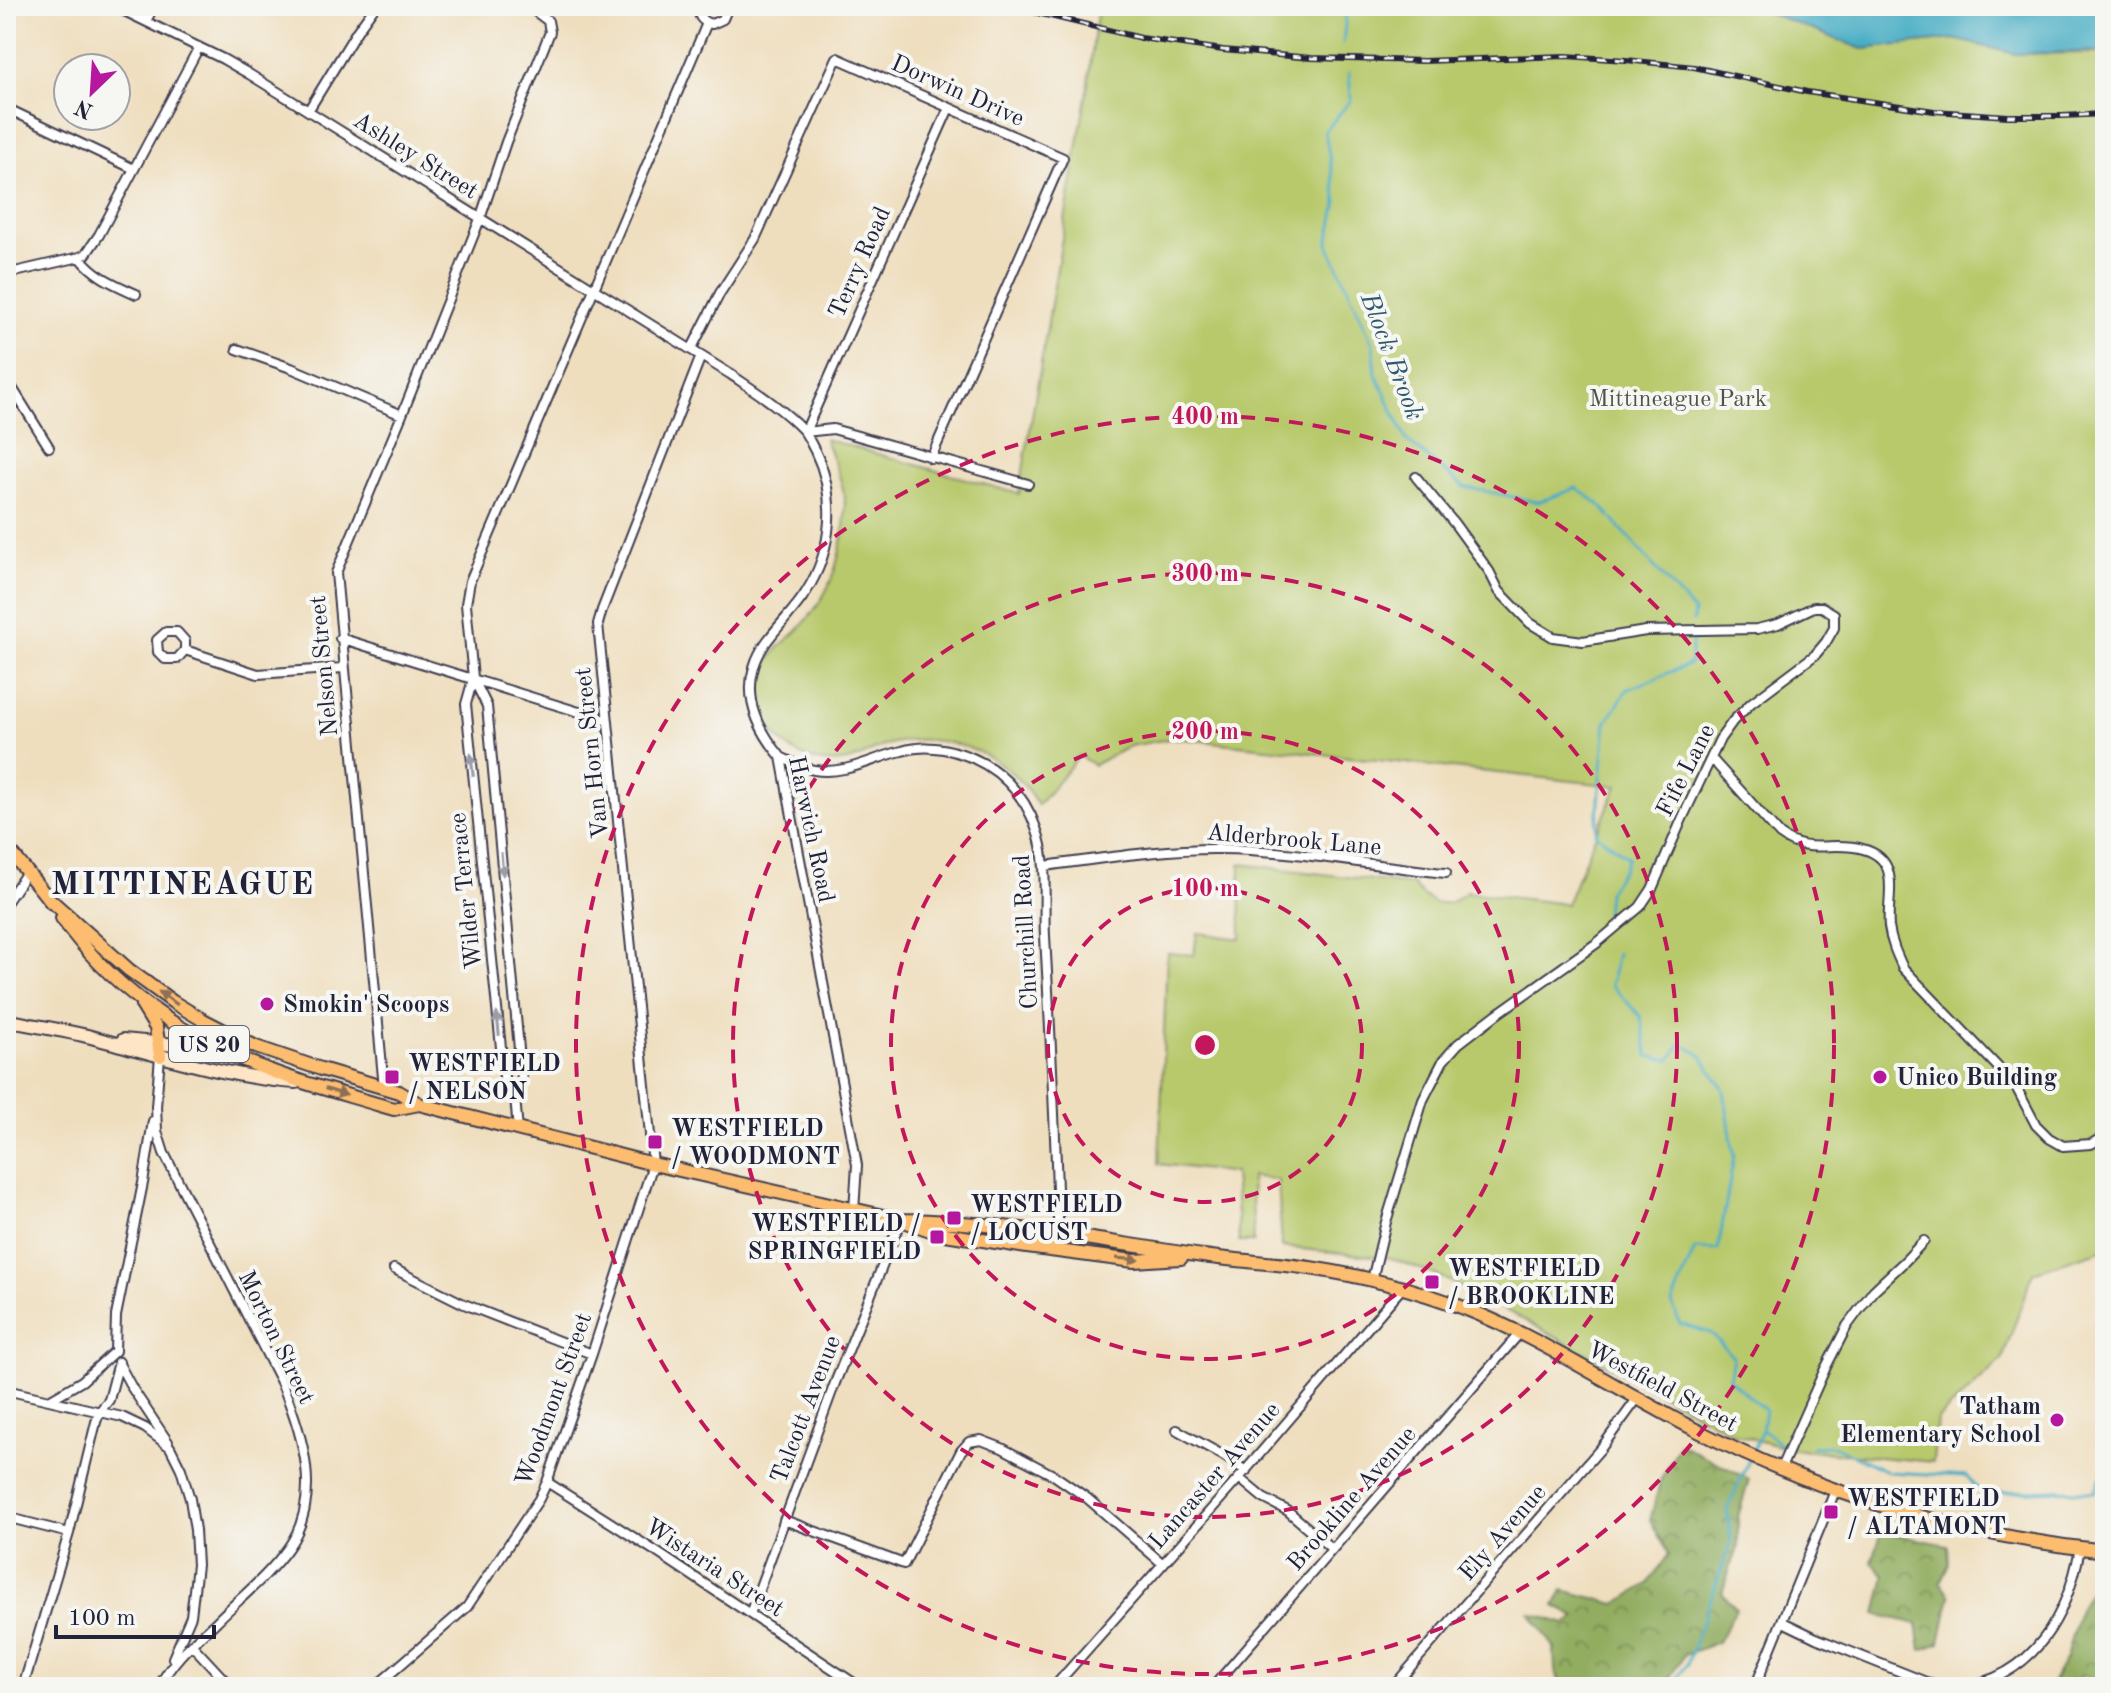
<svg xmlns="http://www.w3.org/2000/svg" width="2111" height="1693" font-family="'Old Standard TT',serif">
<defs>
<pattern id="forest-crowns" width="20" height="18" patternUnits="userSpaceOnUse" patternTransform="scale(2)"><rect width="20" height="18" fill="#92ad60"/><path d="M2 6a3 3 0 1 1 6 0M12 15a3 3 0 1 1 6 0" fill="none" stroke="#778c50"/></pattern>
</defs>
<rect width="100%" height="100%" fill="#f6f6f2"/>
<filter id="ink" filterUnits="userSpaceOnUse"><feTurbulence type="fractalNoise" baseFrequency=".0125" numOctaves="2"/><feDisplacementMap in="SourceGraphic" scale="16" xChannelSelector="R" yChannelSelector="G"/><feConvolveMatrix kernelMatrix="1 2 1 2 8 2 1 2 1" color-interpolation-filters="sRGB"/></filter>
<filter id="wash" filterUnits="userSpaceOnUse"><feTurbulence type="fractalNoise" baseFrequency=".006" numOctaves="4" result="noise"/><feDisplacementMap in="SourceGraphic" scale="32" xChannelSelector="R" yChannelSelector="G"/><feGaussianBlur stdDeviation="1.8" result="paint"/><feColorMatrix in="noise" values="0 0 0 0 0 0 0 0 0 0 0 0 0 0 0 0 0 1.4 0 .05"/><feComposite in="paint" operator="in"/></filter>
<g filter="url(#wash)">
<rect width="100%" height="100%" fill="#efdebe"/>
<!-- forest -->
<path fill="url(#forest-crowns)" stroke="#5a684e" stroke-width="2" d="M1680,1444L1749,1479L1738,1517V1545L1722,1593L1736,1609L1718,1642L1684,1655L1668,1680L1676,1687H1562L1555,1670L1554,1647L1530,1613L1566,1624L1576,1617L1555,1606L1563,1590L1616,1604L1648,1584L1669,1554L1650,1520L1661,1479Z
M1882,1532L1948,1545L1949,1564L1940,1582L1950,1595L1940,1643L1921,1650L1917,1624L1876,1614L1885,1576L1872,1562Z
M2096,1579L2105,1582V1632L2102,1643L2105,1644V1687L2082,1675L2073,1687H2049L2066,1658L2079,1609Z"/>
<!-- green -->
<path fill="#b8c96c" stroke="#6d7654" stroke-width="2" d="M1098,6H1752L1862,49L1954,39L2016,54L2105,53V1249L2033,1272L2002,1360L1937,1420L1933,1462L1789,1449L1735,1434L1515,1315L1441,1277L1391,1258L1282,1247L1278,1180L1251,1176L1254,1242H1239L1234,1173L1159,1164L1167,953L1194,955L1197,933L1241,939L1240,864L1413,885L1422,895L1435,903H1450L1467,892L1566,904L1617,786L1174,738L1130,746L1094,765L1079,756L1038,805C1033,797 1027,788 1020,781C987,746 932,731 886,745C873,749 860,759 847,761C821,766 800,759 781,741C758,718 755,677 775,652C781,644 790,638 797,631C813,614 828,592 835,569C842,545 849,510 842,485C838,470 831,455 825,439L1019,494L1087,90Z"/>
<!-- water -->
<path fill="#43abc3" stroke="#32667f" stroke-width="2" d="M1751,6H2105V51L2016,54L1954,39L1862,49Z"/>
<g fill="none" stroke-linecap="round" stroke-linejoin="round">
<!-- stream -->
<path stroke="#43abc3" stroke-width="3" d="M1343,43L1347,6
M1349,72L1351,100L1325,131L1337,202L1328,244L1373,344L1376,374L1407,441L1464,487L1538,502L1577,488L1600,505L1694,612L1693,621
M1606,915L1608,892L1624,867L1628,857L1596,834L1606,723L1627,690L1690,664L1693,636
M1617,953L1611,985L1641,1017L1648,1056L1670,1060L1681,1043L1701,1055L1724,1090L1734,1156L1718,1250L1695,1249L1672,1303L1680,1324L1711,1333L1733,1357L1729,1379L1765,1410L1762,1430L1752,1453
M1764,1431L1780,1444
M1812,1447L1833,1446L1889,1472L1967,1476L1981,1493L2056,1490L2095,1492L2101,1477L2105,1475
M1671,1687L1687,1664L1731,1543L1727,1510L1749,1460"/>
</g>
</g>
<g filter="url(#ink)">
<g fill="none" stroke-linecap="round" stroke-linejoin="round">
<!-- minor casing -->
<g stroke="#413e4f" stroke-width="12">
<path id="minor" d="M114,6L223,59L249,74L730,374C755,391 782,408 803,430C808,436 811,444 815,451C837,496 833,550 806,592C791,617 762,638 754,667C744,700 760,732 781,757L857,1165L854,1211
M699,6C697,16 702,22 712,24L723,19L726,12L725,6
M146,21L154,6
M6,108L134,169
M308,111L357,31L375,6
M80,257C94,276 114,284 136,294
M6,274L80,257L86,254L99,235L199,47
M237,349L291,368L402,415
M691,350L720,293L755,239L837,58L1063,158L931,458
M6,378L49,447
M805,432L949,108
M805,432L833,429L1028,484
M340,638L608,721
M185,650V641L177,632H166L157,640L158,652L165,659H177L185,650L258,674L343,668
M473,679L466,704L505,1087L515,1097
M781,757C791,762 802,768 814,770C847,775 872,758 902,751C922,745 942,747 962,754C997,765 1024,793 1036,828C1049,862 1043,901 1045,936C1051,1041 1056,1146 1059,1251
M1711,758L1780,835C1808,856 1833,840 1863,849C1903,860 1886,897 1889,927C1891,942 1897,955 1903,968L2015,1085L2036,1125L2049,1138L2063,1146L2091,1144L2105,1136
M1044,866C1100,859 1164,848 1221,849C1296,850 1371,866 1446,873
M6,903L27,872
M384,1088L336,573L402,415L480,219L506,142L550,32L548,21L528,6
M156,1105L157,1131L164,1153L282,1384C303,1435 323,1499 288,1548C268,1576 239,1599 215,1623C192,1644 173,1659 159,1687
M156,1107L160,1056
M518,1131L515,1097L522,1081L487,706L473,678L466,604L470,581L707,23
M394,1269L464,1304L592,1354
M1372,1280L1386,1222L1423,1100L1443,1061L1458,1044L1497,1014L1597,943L1640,907L1652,889L1682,819L1720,739L1733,721L1751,703L1815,655L1826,642L1834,628V614L1822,607H1814L1778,624L1757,629L1646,631L1583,641L1553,637L1530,623L1499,591L1489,571L1454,523L1416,477
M118,1362L132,1388L168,1442
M6,1390L122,1417L145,1428L170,1447L181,1469L190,1499L195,1530L197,1565L191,1616L173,1658
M51,1399L82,1381L115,1351L116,1316L143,1183L153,1121
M1177,1430L1224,1456L1246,1471
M1780,1470L1825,1369L1847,1326L1873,1291L1905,1261L1924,1241
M1239,1478L1263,1498L1288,1511L1332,1549
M547,1482L655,1551L860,1687
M6,1517L69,1533
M784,1520L904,1564L961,1451L969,1442L981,1440L1002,1448L1055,1476L1087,1498L1163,1564
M750,1614L835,1383L901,1220
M1783,1622L1816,1638L1926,1682L1950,1687
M192,1645L231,1687
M23,1687L69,1533L96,1422L100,1411L109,1400L119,1362
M375,1687L467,1607L539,1499L547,1482L592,1354L653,1164L598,624L602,610L701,356
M1054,1687L1239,1478L1402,1288
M1213,1687L1519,1334
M1393,1687L1602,1447L1637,1399
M1755,1687L1835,1491
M1960,1687C2034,1678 2068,1615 2080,1548"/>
</g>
<!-- secondary casing -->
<g stroke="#413e4f" stroke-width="16">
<path id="secondary" d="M6,1020C34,1026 63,1030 91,1037C156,1054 230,1078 296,1082
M123,1040L219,1049"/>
</g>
<!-- primary casing -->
<g stroke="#413e4f" stroke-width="16">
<path id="primary" d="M6,846L52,903
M47,897L129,970L173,1002L203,1020L256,1047L321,1069L399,1092L419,1104L653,1164L901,1220L939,1233L1027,1247L1134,1261L1181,1258
M62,918C108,984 177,1033 251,1063C293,1081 337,1092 380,1105L394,1109L419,1104
M142,1005L156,1028L160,1056
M901,1220C1001,1221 1104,1242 1203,1256C1239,1261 1275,1263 1310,1268C1363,1276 1414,1289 1464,1308C1543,1339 1618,1390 1694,1429C1826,1496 1958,1535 2105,1551"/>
</g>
<!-- minor -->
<use href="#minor" stroke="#fff" stroke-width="8"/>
<!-- secondary -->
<use href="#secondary" stroke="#fee5c5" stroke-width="12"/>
<!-- primary -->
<use href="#primary" stroke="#fcbd6f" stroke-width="12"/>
<!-- rail casing -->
<g stroke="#22223b" stroke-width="6">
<path id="rail" d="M1009,6L1141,38L1223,50L1311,58L1424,61L1566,56L1626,60L1694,67L1807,92L1934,111L2008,116H2062L2105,114"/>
</g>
<!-- rail -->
<use href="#rail" stroke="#f6f6f2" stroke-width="3" stroke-dasharray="9" stroke-linecap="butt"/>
</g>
<!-- one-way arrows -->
<defs><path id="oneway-solid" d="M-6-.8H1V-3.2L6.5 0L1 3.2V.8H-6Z" transform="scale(2)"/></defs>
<g fill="#9c9ca7">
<use href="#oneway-solid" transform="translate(472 765) rotate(-96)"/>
<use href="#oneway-solid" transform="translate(502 864) rotate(85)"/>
<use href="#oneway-solid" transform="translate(498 1024) rotate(-96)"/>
</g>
<g fill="#8f7055">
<use href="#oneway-solid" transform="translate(168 998) rotate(-145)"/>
<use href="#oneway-solid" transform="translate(336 1092) rotate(17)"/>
<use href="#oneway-solid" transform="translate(1128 1259) rotate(4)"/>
</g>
</g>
<!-- distance rings -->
<g fill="none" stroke="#c2185b" stroke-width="4" stroke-dasharray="14 10">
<circle cx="1205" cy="1045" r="157"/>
<circle cx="1205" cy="1045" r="314"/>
<circle cx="1205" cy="1045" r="472"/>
<circle cx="1205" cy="1045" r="629"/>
</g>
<!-- markers -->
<g fill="#b5179e" stroke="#f6f6f2" stroke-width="3">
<circle cx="267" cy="1004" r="8"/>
<rect x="384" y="1069" width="16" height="16" rx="4"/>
<circle cx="1880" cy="1077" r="8"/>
<rect x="647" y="1134" width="16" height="16" rx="4"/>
<rect x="946" y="1210" width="16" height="16" rx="4"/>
<rect x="929" y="1229" width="16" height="16" rx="4"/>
<rect x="1424" y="1274" width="16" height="16" rx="4"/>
<circle cx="2057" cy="1420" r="8"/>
<rect x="1823" y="1504" width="16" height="16" rx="4"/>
</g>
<g text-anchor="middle" stroke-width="8" stroke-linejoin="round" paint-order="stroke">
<!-- shield labels -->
<rect fill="#f6f6f2" stroke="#626272" stroke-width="2" x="169" y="1026" width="80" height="36" rx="6"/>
<g font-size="22" font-weight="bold" fill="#22223b">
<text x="209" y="1052">US 20</text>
</g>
<!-- street labels -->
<g font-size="24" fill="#22223b" stroke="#f6f6f2">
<text transform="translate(958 90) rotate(24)" y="8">Dorwin Drive</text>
<text transform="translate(416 155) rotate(32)" y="8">Ashley Street</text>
<text transform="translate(859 262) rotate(-66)" y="8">Terry Road</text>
<text transform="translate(323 666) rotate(-95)" y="8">Nelson Street</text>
<text transform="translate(591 753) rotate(-96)" y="8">Van Horn Street</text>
<text transform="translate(1685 770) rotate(-63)" y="8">Fife Lane</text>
<text transform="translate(812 829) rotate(78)" y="8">Harwich Road</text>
<text transform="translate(1294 839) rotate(5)" y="8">Alderbrook Lane</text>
<text transform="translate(465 891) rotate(-96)" y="8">Wilder Terrace</text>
<text transform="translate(1025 932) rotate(-93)" y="8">Churchill Road</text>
<text transform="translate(277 1337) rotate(64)" y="8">Morton Street</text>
<text transform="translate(1663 1386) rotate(28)" y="8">Westfield Street</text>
<text transform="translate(553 1399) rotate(-70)" y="8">Woodmont Street</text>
<text transform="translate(805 1409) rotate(-69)" y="8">Talcott Avenue</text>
<text transform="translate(1214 1475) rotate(-49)" y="8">Lancaster Avenue</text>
<text transform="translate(1351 1498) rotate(-49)" y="8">Brookline Avenue</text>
<text transform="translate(1502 1532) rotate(-49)" y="8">Ely Avenue</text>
<text transform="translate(715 1567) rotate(33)" y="8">Wistaria Street</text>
</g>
<!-- park labels -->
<g font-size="24" fill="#4f544a" stroke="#f6f6f2">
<text x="1678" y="406">Mittineague Park</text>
</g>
<!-- poi labels -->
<g font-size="24" font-weight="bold" fill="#22223b" stroke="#f6f6f2" text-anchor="start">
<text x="283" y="1012">Smokin' Scoops</text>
<text x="408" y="1071">WESTFIELD<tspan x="408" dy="28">/ NELSON</tspan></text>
<text x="1896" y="1085">Unico Building</text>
<text x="671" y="1136">WESTFIELD<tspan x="671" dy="28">/ WOODMONT</tspan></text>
<text x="970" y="1212">WESTFIELD<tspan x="970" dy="28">/ LOCUST</tspan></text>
<text x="921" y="1231" text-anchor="end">WESTFIELD /<tspan x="921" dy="28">SPRINGFIELD</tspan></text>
<text x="1448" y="1276">WESTFIELD<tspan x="1448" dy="28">/ BROOKLINE</tspan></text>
<text x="2041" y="1414" text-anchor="end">Tatham<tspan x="2041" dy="28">Elementary School</tspan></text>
<text x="1847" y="1506">WESTFIELD<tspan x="1847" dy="28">/ ALTAMONT</tspan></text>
</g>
<!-- water labels -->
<g font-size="26" font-style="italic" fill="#2f5971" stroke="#f6f6f2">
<text transform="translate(1393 356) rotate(69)" y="9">Block Brook</text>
</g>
<!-- district labels -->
<g font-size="32" font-weight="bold" letter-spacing="2" fill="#22223b" stroke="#f6f6f2">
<text x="183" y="894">MITTINEAGUE</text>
</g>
</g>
<circle cx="1205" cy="1045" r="12" fill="#c2185b" stroke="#f6f6f2" stroke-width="4"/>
<g font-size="24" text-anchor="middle" font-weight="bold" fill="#c2185b" stroke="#f6f6f2" stroke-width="8" stroke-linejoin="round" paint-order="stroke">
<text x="1205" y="424">400 m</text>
<text x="1205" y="581">300 m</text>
<text x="1205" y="739">200 m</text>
<text x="1205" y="896">100 m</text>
</g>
<!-- margin -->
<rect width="2111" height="1693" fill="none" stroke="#f6f6f2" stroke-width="32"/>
<!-- north arrow -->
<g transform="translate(92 92) rotate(205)"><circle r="38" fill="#f6f6f2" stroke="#a1a1a9" stroke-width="2"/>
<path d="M0-6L14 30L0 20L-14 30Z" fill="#b5179e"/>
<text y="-12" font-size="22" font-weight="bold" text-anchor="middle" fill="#22223b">N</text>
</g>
<!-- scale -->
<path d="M56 1625v12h158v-12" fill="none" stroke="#22223b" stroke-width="4"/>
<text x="68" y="1625" font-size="24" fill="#22223b" stroke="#f6f6f2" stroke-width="6" paint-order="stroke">100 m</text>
</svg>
